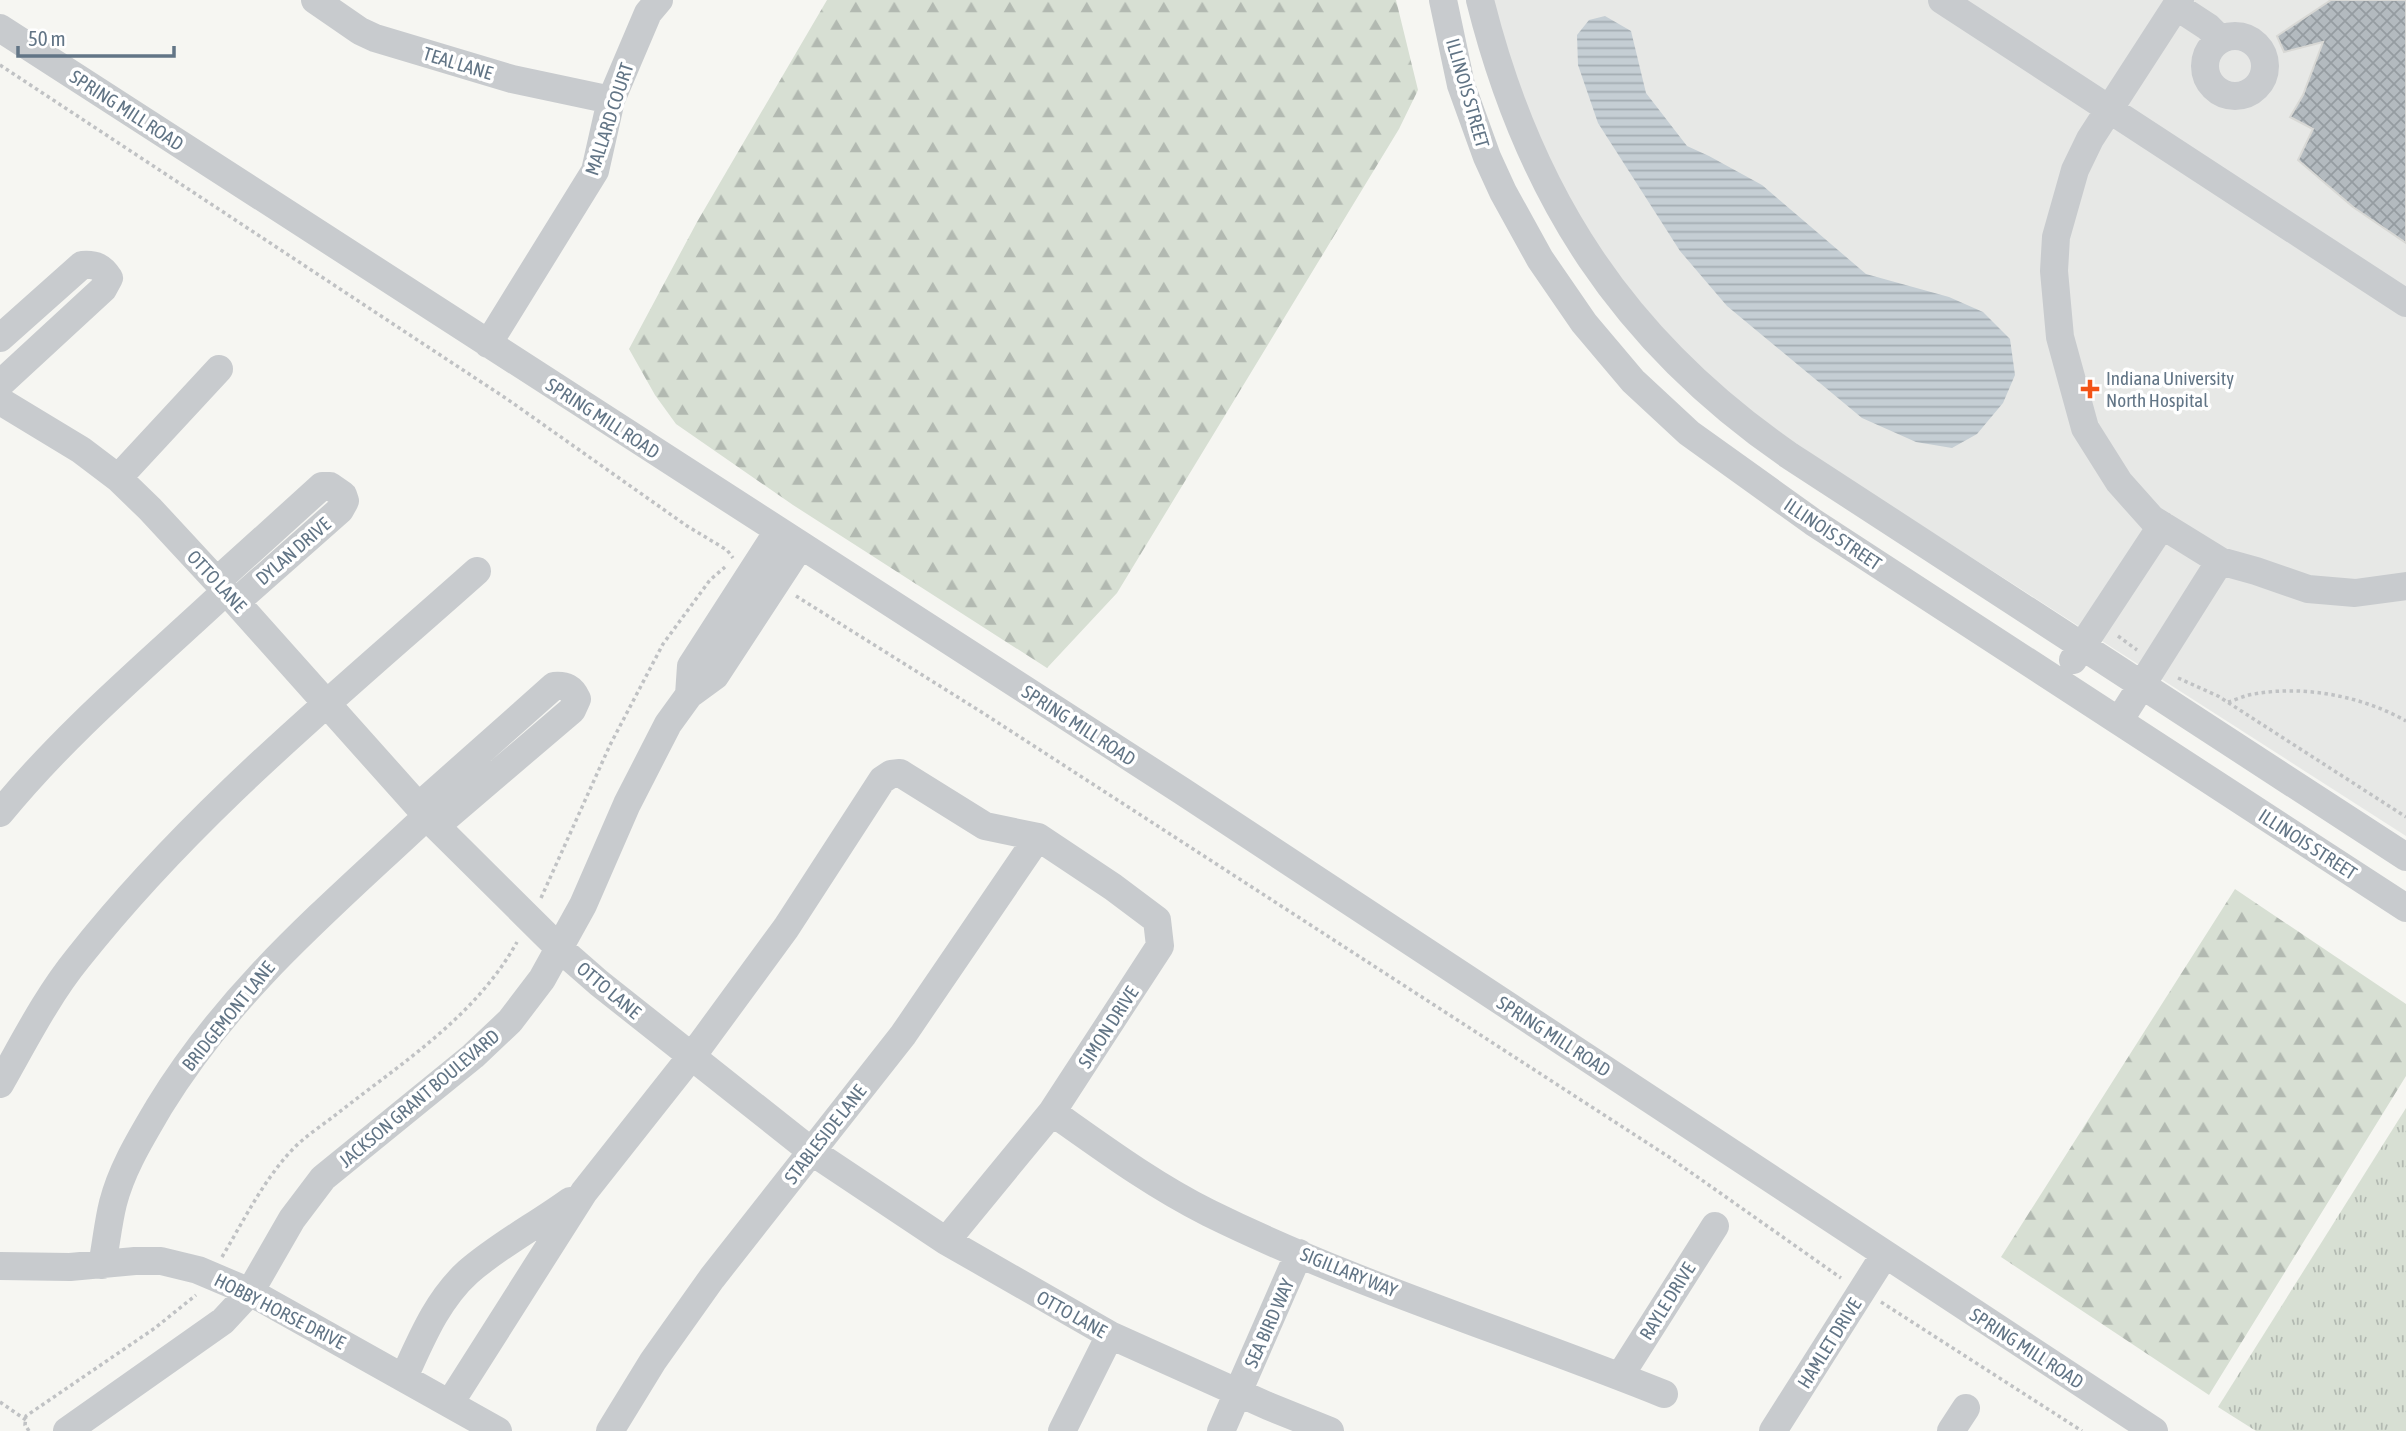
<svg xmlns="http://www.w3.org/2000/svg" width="2406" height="1431" font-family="'Asap Condensed',sans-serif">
<defs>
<pattern id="grass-tufts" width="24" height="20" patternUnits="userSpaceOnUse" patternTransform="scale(1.75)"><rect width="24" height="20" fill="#d7dfd3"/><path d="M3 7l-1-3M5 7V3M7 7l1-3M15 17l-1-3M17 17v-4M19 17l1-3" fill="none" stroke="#b2b9b1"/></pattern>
<pattern id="forest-firs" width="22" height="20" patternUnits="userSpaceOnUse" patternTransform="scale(1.75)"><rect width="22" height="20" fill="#d7dfd3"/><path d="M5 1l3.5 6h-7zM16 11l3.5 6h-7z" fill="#b2b9b1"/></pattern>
<pattern id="water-rules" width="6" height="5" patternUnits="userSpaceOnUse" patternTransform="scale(1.75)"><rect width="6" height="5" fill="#c5ced4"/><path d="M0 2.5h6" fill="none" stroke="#a3acb2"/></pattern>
<pattern id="building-cross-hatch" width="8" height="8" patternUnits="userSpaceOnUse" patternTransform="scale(1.75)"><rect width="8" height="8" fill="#b3babf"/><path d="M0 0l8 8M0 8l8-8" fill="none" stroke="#959ca1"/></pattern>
</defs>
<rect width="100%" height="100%" fill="#f6f6f2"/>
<!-- built -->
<path fill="#e7e8e6" d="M1491,0H2406V836L1835,470L1738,403L1681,349L1618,277L1567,198L1535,132Z"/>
<!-- grass -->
<path fill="url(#grass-tufts)" d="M2406,1108V1431H2256L2218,1407Z"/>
<!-- forest -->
<path fill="url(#forest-firs)" d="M827,0H1396L1418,90L1399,129L1117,593L1047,668L793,505L676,424L655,395L629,349L697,222Z
M2235,889L2406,1004V1076L2209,1395L2001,1257Z"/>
<!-- water -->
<path fill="url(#water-rules)" d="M1605,16L1631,31L1646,93L1687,146L1709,156L1762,185L1866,274L1949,297L1983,312L2010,339L2015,375L2003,403L1977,434L1952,448L1916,442L1862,418L1727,306L1680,251L1598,123L1578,65L1577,35L1589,20Z"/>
<!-- building -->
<path fill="url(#building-cross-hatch)" stroke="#d8d8d5" stroke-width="2" d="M2331,0H2406V243L2353,207L2298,160L2313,129L2290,117L2303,95L2323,42L2284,52L2277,36Z"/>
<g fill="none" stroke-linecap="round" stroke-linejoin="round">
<!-- path -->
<path stroke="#c0c2c4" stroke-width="3.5" stroke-dasharray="3.5 3.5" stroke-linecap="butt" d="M0,65L507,399L687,526L727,550L733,558
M796,596L983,713L1669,1157L1841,1278
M2118,636L2137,650
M2178,678L2218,696L2406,817
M2228,702C2236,700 2245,695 2254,694C2304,685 2362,696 2406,721
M541,898L610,745L663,644L710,580L725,567
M222,1257C244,1220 263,1181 292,1150C305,1136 323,1125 338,1113C403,1062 476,1016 517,942
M1881,1302L2082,1431
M0,1402L26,1420
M29,1431L25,1425L26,1416L155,1328L196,1295"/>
<!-- minor -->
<path stroke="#c8cbce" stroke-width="28" d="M315,0L360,31L375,38L512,79L611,100
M1443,0L1461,85L1487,157L1503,192L1540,259L1584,323L1633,381L1689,433L1813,522L2406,908
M1480,0C1529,196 1623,341 1790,456L2406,857
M1942,0L2406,303
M2180,0L2090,139L2075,170L2056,237L2054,271L2060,337L2085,428L2119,482L2152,519L2220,561L2256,571L2308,589L2355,593L2406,586
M2176,6L2208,27L2220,39
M0,28L1182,791L2154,1431
M2205 66a30 30 0 1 1 60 0a30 30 0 1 1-60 0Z
M0,338L82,265C96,264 102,267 109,278L103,289L0,384
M488,344L595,171L611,100L648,13L659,0
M0,401L81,450L118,478L150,509L226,591L436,826L559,948L599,983L811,1151L946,1241L1110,1335L1268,1406L1330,1431
M118,478L219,369
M217,581L322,486H330L343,495L345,501L340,510L236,602
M2073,660L2162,525
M689,695L691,666L778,531
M2119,721L2220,561
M419,806L554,686C566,685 572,688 577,699L572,710L436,826
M0,813C67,731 149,663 226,591
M0,1084C24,1042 47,996 78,958C194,811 338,695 477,571
M1052,1112C1103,1148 1153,1185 1209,1213C1355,1285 1513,1333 1664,1394
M102,1265C106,1245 108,1223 113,1203C122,1168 141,1138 159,1107C232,988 327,910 427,816
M0,1266L70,1267L135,1261H161L198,1270L250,1292L498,1431
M1620,1376L1715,1226
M404,1377C421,1340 437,1300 468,1272C499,1245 537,1225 570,1201
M450,1403L584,1192L701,1044L786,928L882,780L891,774L900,773L985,826L1038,837L1113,887L1157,920L1160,946L1052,1112L946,1241
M67,1431L223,1321L250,1292L292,1219L323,1178L473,1056L510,1021L542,979L583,905L627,804L668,724L689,695L715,676L800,546
M610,1431L653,1361L712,1278L903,1035L1038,837
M1062,1431L1110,1335
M1221,1431L1299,1253
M1773,1431L1885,1254
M1951,1431L1966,1408"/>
</g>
<!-- markers -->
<path fill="#f35316" stroke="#fff" stroke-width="2.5" d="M2086.5 378.5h7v7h7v7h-7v7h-7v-7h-7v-7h7z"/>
<g text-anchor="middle" stroke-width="7" stroke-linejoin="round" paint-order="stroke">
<!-- street labels -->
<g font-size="19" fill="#627586" stroke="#fff">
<text transform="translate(458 63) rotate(17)" y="7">TEAL LANE</text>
<text transform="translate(1468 93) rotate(74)" y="7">ILLINOIS STREET</text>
<text transform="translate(127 110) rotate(33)" y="7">SPRING MILL ROAD</text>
<text transform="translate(609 119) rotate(-72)" y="7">MALLARD COURT</text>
<text transform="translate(603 418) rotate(33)" y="7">SPRING MILL ROAD</text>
<text transform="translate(1833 534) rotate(34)" y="7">ILLINOIS STREET</text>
<text transform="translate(293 551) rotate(-41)" y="7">DYLAN DRIVE</text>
<text transform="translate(217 581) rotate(47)" y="7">OTTO LANE</text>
<text transform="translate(1079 725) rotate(33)" y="7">SPRING MILL ROAD</text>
<text transform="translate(2308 844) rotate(33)" y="7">ILLINOIS STREET</text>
<text transform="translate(609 990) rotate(40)" y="7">OTTO LANE</text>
<text transform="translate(228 1016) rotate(-51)" y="7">BRIDGEMONT LANE</text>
<text transform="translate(1108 1027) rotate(-57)" y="7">SIMON DRIVE</text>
<text transform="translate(1554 1036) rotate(33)" y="7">SPRING MILL ROAD</text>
<text transform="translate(419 1098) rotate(-40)" y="7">JACKSON GRANT BOULEVARD</text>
<text transform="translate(825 1134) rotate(-52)" y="7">STABLESIDE LANE</text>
<text transform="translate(1349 1272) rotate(22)" y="7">SIGILLARY WAY</text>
<text transform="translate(1667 1301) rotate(-58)" y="7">RAYLE DRIVE</text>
<text transform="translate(280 1311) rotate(27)" y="7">HOBBY HORSE DRIVE</text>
<text transform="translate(1072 1314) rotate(29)" y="7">OTTO LANE</text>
<text transform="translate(1269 1323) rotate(-66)" y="7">SEA BIRD WAY</text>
<text transform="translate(1829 1343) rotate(-58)" y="7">HAMLET DRIVE</text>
<text transform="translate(2027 1348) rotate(33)" y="7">SPRING MILL ROAD</text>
</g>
<!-- poi labels -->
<g font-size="19" fill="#627586" stroke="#fff" text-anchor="start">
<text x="2106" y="385">Indiana University<tspan x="2106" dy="22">North Hospital</tspan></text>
</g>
</g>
<!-- scale -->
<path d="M18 46v10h156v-10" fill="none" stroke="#627586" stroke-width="3.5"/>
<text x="28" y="46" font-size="21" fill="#627586" stroke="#ffffff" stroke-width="5" paint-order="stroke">50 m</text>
</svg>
